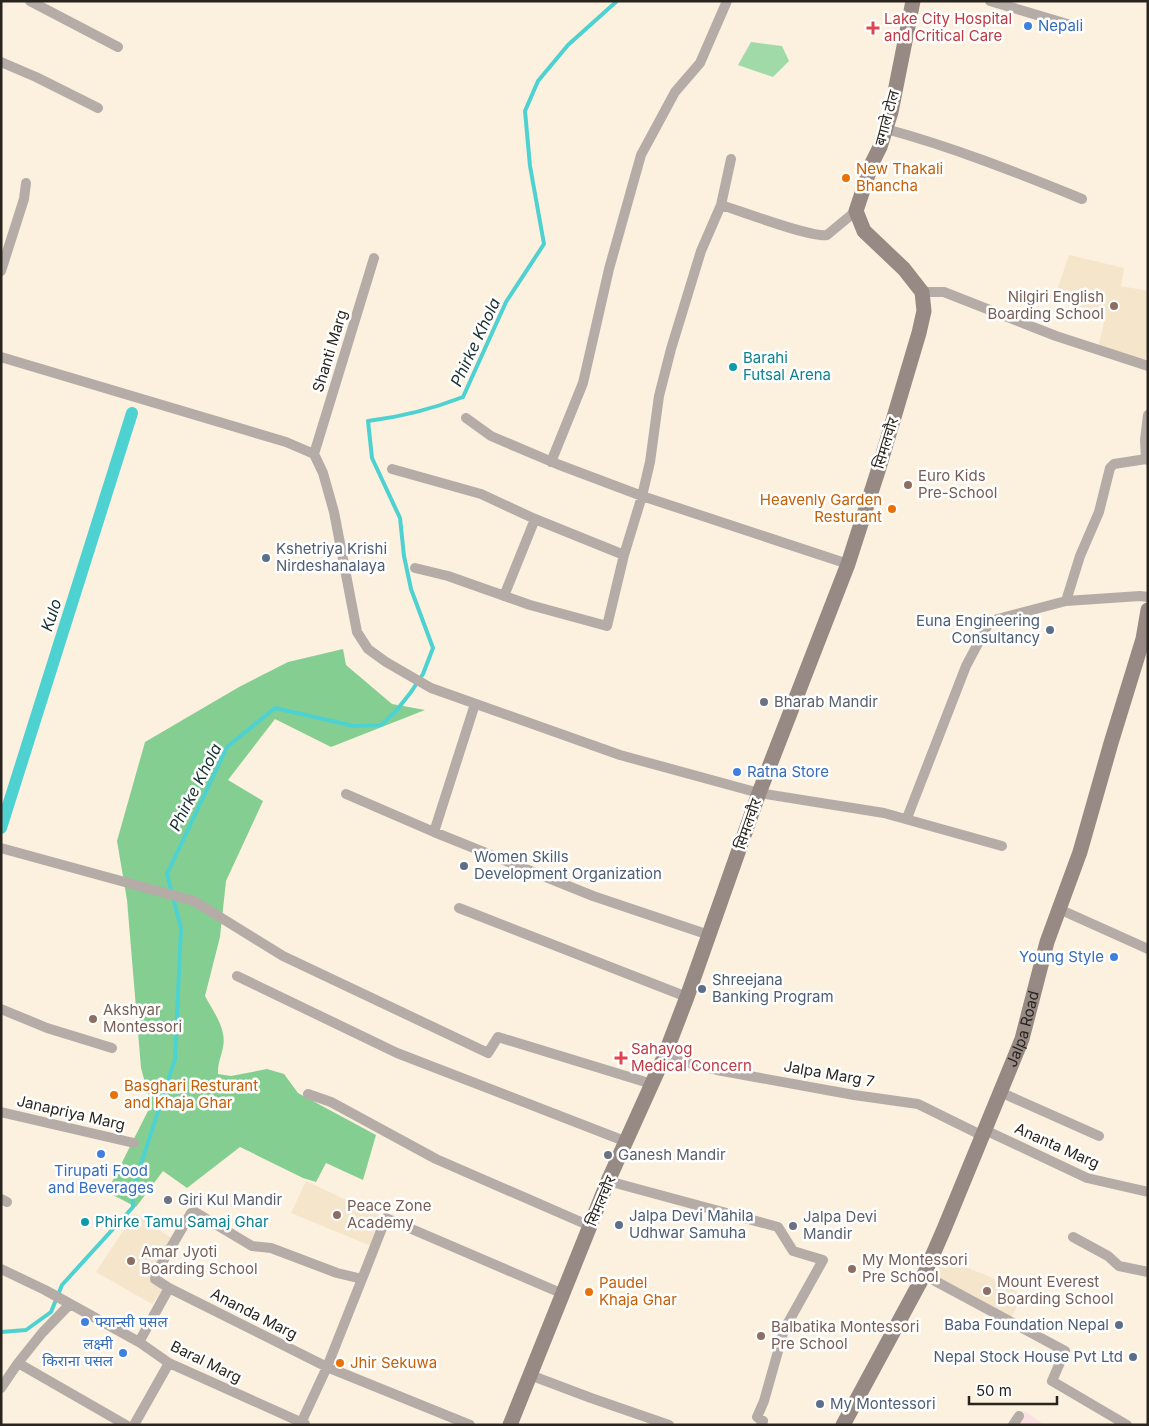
<svg xmlns="http://www.w3.org/2000/svg" width="1149" height="1426" font-family="Inter,'Noto Sans Devanagari',sans-serif">
<rect width="100%" height="100%" fill="#fcf1de"/>
<!-- built -->
<path fill="#f4e5cb" d="M1069,255L1124,268L1121,286L1148,291V344L1145,360L1098,348L1106,314L1054,299Z
M306,1181L383,1217L371,1246L291,1213Z
M135,1213L174,1240L149,1278L164,1288L152,1304L96,1272Z
M941,1257L990,1277L1023,1295L1010,1320L932,1277Z"/>
<!-- medical -->
<path fill="#fbe0e4" d="M1025,1411L1044,1425H1015Z"/>
<!-- green -->
<path fill="#a0daa9" d="M751,42L782,46L789,61L773,77L738,65Z"/>
<!-- forest -->
<path fill="#85ce92" d="M343,649L346,665L392,704L425,710L331,747L275,719L228,780L263,801L226,881L220,937L205,996C213,1011 227,1029 223,1047C221,1059 218,1060 218,1074L231,1076L267,1069L284,1074L298,1093L376,1135L363,1180L326,1163L316,1182L303,1178L240,1147L187,1188L163,1171L136,1207L107,1192L151,1105L141,1068L127,900L117,841L145,742L239,687L288,662Z"/>
<g fill="none" stroke-linecap="round" stroke-linejoin="round">
<!-- stream -->
<path stroke="#4ed1d1" stroke-width="4" d="M1,1332L26,1330L51,1312L62,1285L133,1207L132,1192L175,1059L181,928L167,874L227,747L275,708L354,726L381,725L396,711L411,692L423,674L433,648L411,589L404,556L400,518L372,458L368,421C401,417 432,409 463,397L506,302L544,244L530,166L525,111L538,81L568,45L617,1"/>
<!-- canal -->
<path stroke="#4ed1d1" stroke-width="12" d="M1,828L132,413"/>
<!-- street -->
<path stroke="#b5aca7" stroke-width="10" d="M30,1L118,47
M990,1L1074,26
M1,62L36,77L98,108
M886,129C953,147 1018,173 1082,199
M721,205C741,211 811,238 827,235L856,211
M1,271L24,199L26,183
M922,292H944L1056,336L1148,366
M1,357L286,442L314,454L323,473L334,512L357,632L368,649L386,662L431,688L620,755L759,793L884,813L1002,846
M1148,415L1145,440L1146,459L1148,460
M466,418L491,436L557,464L642,496L848,564
M314,454L374,258
M551,462L583,383L609,269L641,155L675,92L700,63L727,1
M392,469L481,494L535,519L624,555
M415,568L448,576L530,605L607,626L624,555L642,496L650,462L659,396L671,349L701,251L721,205L731,159
M504,596L535,519
M1066,601L1080,556L1099,512L1110,468L1114,464L1146,459
M346,794L434,832L593,896L709,935
M907,818L966,666L990,621L1066,601L1140,596L1148,597
M434,832L475,704
M1,848L194,901L283,956L488,1053L498,1037L652,1084
M459,908L687,997
M1059,909L1148,949
M237,976L397,1053L627,1142
M1,1009L47,1028L112,1048
M664,1057L717,1070L854,1095L918,1104L983,1136
M1000,1092L1099,1136
M308,1094L331,1102L436,1159L590,1226
M1,1112L134,1143
M985,1130L1087,1178L1148,1192
M608,1181L778,1227L793,1251L823,1260L784,1330L764,1401L757,1417L763,1421L761,1425
M1,1199L7,1202
M1073,1237L1108,1256L1119,1266L1148,1272
M1,1269L45,1290L139,1342L169,1363L305,1424
M924,1275L1065,1351L1052,1381L1127,1425
M362,1279L386,1218L563,1294
M169,1288L155,1279L156,1273L191,1213L195,1212L252,1246L271,1248L337,1273L362,1279L327,1367L301,1423
M70,1304L42,1333L18,1363L126,1425
M139,1342L169,1288L327,1367L470,1425
M530,1375L591,1398L669,1425
M1,1388L18,1363
M134,1425L169,1363
M1013,1425L1019,1416"/>
<!-- secondary -->
<g stroke="#978983" stroke-width="15">
<path d="M510,1425L608,1181L664,1057L687,997L759,793L848,564L878,471L919,333L924,311L922,292L904,269L864,231L856,211L872,163L880,147L891,112L913,1"/>
<path id="s1" d="M843,1425L924,1275L944,1229L1011,1066L1022,1039L1047,942L1080,852L1111,743L1143,639L1148,610"/>
</g>
</g>
<!-- markers -->
<g fill="#3f7fe0" stroke="#fff" stroke-width="2">
<circle cx="1028" cy="26" r="5"/>
<circle cx="737" cy="772" r="5"/>
<circle cx="1114" cy="957" r="5"/>
<circle cx="101" cy="1154" r="5"/>
<circle cx="85" cy="1322" r="5"/>
<circle cx="123" cy="1353" r="5"/>
</g>
<g fill="#e0444e" stroke="#fff" stroke-width="2">
<path d="M870.5 20.5h5v5h5v5h-5v5h-5v-5h-5v-5h5z"/>
<path d="M618.5 1050.5h5v5h5v5h-5v5h-5v-5h-5v-5h5z"/>
</g>
<g fill="#e8710a" stroke="#fff" stroke-width="2">
<circle cx="846" cy="178" r="5"/>
<circle cx="892" cy="509" r="5"/>
<circle cx="114" cy="1095" r="5"/>
<circle cx="589" cy="1292" r="5"/>
<circle cx="340" cy="1363" r="5"/>
</g>
<g fill="#8d6e63" stroke="#fff" stroke-width="2">
<circle cx="1114" cy="306" r="5"/>
<circle cx="908" cy="485" r="5"/>
<circle cx="93" cy="1019" r="5"/>
<circle cx="337" cy="1215" r="5"/>
<circle cx="131" cy="1261" r="5"/>
<circle cx="852" cy="1269" r="5"/>
<circle cx="987" cy="1291" r="5"/>
<circle cx="761" cy="1336" r="5"/>
</g>
<g fill="#0f9aa8" stroke="#fff" stroke-width="2">
<circle cx="733" cy="367" r="5"/>
<circle cx="85" cy="1222" r="5"/>
</g>
<g fill="#5c6f8a" stroke="#fff" stroke-width="2">
<circle cx="266" cy="558" r="5"/>
<circle cx="1050" cy="630" r="5"/>
<circle cx="464" cy="866" r="5"/>
<circle cx="702" cy="989" r="5"/>
<circle cx="619" cy="1225" r="5"/>
<circle cx="1119" cy="1325" r="5"/>
<circle cx="1133" cy="1357" r="5"/>
<circle cx="820" cy="1404" r="5"/>
</g>
<g fill="#6b7280" stroke="#fff" stroke-width="2">
<circle cx="764" cy="702" r="5"/>
<circle cx="608" cy="1155" r="5"/>
<circle cx="168" cy="1200" r="5"/>
<circle cx="793" cy="1226" r="5"/>
</g>
<g text-anchor="middle" stroke-width="5" stroke-linejoin="round" paint-order="stroke">
<!-- health labels -->
<g font-size="15" fill="#be3a42" stroke="#fff" text-anchor="start">
<text x="884" y="24">Lake City Hospital<tspan x="884" dy="17">and Critical Care</tspan></text>
<text x="631" y="1054">Sahayog<tspan x="631" dy="17">Medical Concern</tspan></text>
</g>
<!-- shop labels -->
<g font-size="15" fill="#366cbe" stroke="#fff" text-anchor="start">
<text x="1038" y="31">Nepali</text>
<text x="747" y="777">Ratna Store</text>
<text x="1104" y="962" text-anchor="end">Young Style</text>
<text x="101" y="1176" text-anchor="middle">Tirupati Food<tspan x="101" dy="17">and Beverages</tspan></text>
<text x="95" y="1327">फ्यान्सी पसल</text>
<text x="113" y="1349" text-anchor="end">लक्ष्मी<tspan x="113" dy="17">किराना पसल</tspan></text>
</g>
<!-- street labels -->
<g font-size="15" fill="#29251e" stroke="#fff">
<text transform="translate(887 118) rotate(-75)" y="5">बगाले टोल</text>
<text transform="translate(330 351) rotate(-73)" y="5">Shanti Marg</text>
<text transform="translate(886 443) rotate(-73)" y="5">सिमलचौर</text>
<text transform="translate(748 824) rotate(-71)" y="5">सिमलचौर</text>
<text dy="5" stroke="none"><textPath href="#s1" startOffset="436">Jalpa Road</textPath></text>
<text transform="translate(829 1074) rotate(10)" y="5">Jalpa Marg 7</text>
<text transform="translate(71 1113) rotate(13)" y="5">Janapriya Marg</text>
<text transform="translate(1057 1146) rotate(24)" y="5">Ananta Marg</text>
<text transform="translate(601 1201) rotate(-67)" y="5">सिमलचौर</text>
<text transform="translate(254 1314) rotate(27)" y="5">Ananda Marg</text>
<text transform="translate(206 1362) rotate(26)" y="5">Baral Marg</text>
</g>
<!-- food labels -->
<g font-size="15" fill="#c56008" stroke="#fff" text-anchor="start">
<text x="856" y="174">New Thakali<tspan x="856" dy="17">Bhancha</tspan></text>
<text x="882" y="505" text-anchor="end">Heavenly Garden<tspan x="882" dy="17">Resturant</tspan></text>
<text x="124" y="1091">Basghari Resturant<tspan x="124" dy="17">and Khaja Ghar</tspan></text>
<text x="599" y="1288">Paudel<tspan x="599" dy="17">Khaja Ghar</tspan></text>
<text x="350" y="1368">Jhir Sekuwa</text>
</g>
<!-- education labels -->
<g font-size="15" fill="#785e54" stroke="#fff" text-anchor="start">
<text x="1104" y="302" text-anchor="end">Nilgiri English<tspan x="1104" dy="17">Boarding School</tspan></text>
<text x="918" y="481">Euro Kids<tspan x="918" dy="17">Pre-School</tspan></text>
<text x="103" y="1015">Akshyar<tspan x="103" dy="17">Montessori</tspan></text>
<text x="347" y="1211">Peace Zone<tspan x="347" dy="17">Academy</tspan></text>
<text x="141" y="1257">Amar Jyoti<tspan x="141" dy="17">Boarding School</tspan></text>
<text x="862" y="1265">My Montessori<tspan x="862" dy="17">Pre School</tspan></text>
<text x="997" y="1287">Mount Everest<tspan x="997" dy="17">Boarding School</tspan></text>
<text x="771" y="1332">Balbatika Montessori<tspan x="771" dy="17">Pre School</tspan></text>
</g>
<!-- culture labels -->
<g font-size="15" fill="#0d838f" stroke="#fff" text-anchor="start">
<text x="743" y="363">Barahi<tspan x="743" dy="17">Futsal Arena</tspan></text>
<text x="95" y="1227">Phirke Tamu Samaj Ghar</text>
</g>
<!-- service labels -->
<g font-size="15" fill="#4e5e75" stroke="#fff" text-anchor="start">
<text x="276" y="554">Kshetriya Krishi<tspan x="276" dy="17">Nirdeshanalaya</tspan></text>
<text x="1040" y="626" text-anchor="end">Euna Engineering<tspan x="1040" dy="17">Consultancy</tspan></text>
<text x="474" y="862">Women Skills<tspan x="474" dy="17">Development Organization</tspan></text>
<text x="712" y="985">Shreejana<tspan x="712" dy="17">Banking Program</tspan></text>
<text x="629" y="1221">Jalpa Devi Mahila<tspan x="629" dy="17">Udhwar Samuha</tspan></text>
<text x="1109" y="1330" text-anchor="end">Baba Foundation Nepal</text>
<text x="1123" y="1362" text-anchor="end">Nepal Stock House Pvt Ltd</text>
<text x="830" y="1409">My Montessori</text>
</g>
<!-- worship labels -->
<g font-size="15" fill="#5b616d" stroke="#fff" text-anchor="start">
<text x="774" y="707">Bharab Mandir</text>
<text x="618" y="1160">Ganesh Mandir</text>
<text x="178" y="1205">Giri Kul Mandir</text>
<text x="803" y="1222">Jalpa Devi<tspan x="803" dy="17">Mandir</tspan></text>
</g>
<!-- water labels -->
<g font-size="16" font-style="italic" fill="#193030" stroke="#fff">
<text transform="translate(475 342) rotate(-65)" y="6">Phirke Khola</text>
<text transform="translate(51 615) rotate(-72)" y="6">Kulo</text>
<text transform="translate(195 787) rotate(-63)" y="6">Phirke Khola</text>
</g>
</g>
<!-- border -->
<rect width="1149" height="1426" fill="none" stroke="#29251e" stroke-width="5"/>
<!-- scale -->
<path d="M969 1396v8h88v-8" fill="none" stroke="#29251e" stroke-width="2.5"/>
<text x="976" y="1396" font-size="15" fill="#29251e" stroke="#ffffff" stroke-width="4" paint-order="stroke">50 m</text>
</svg>
